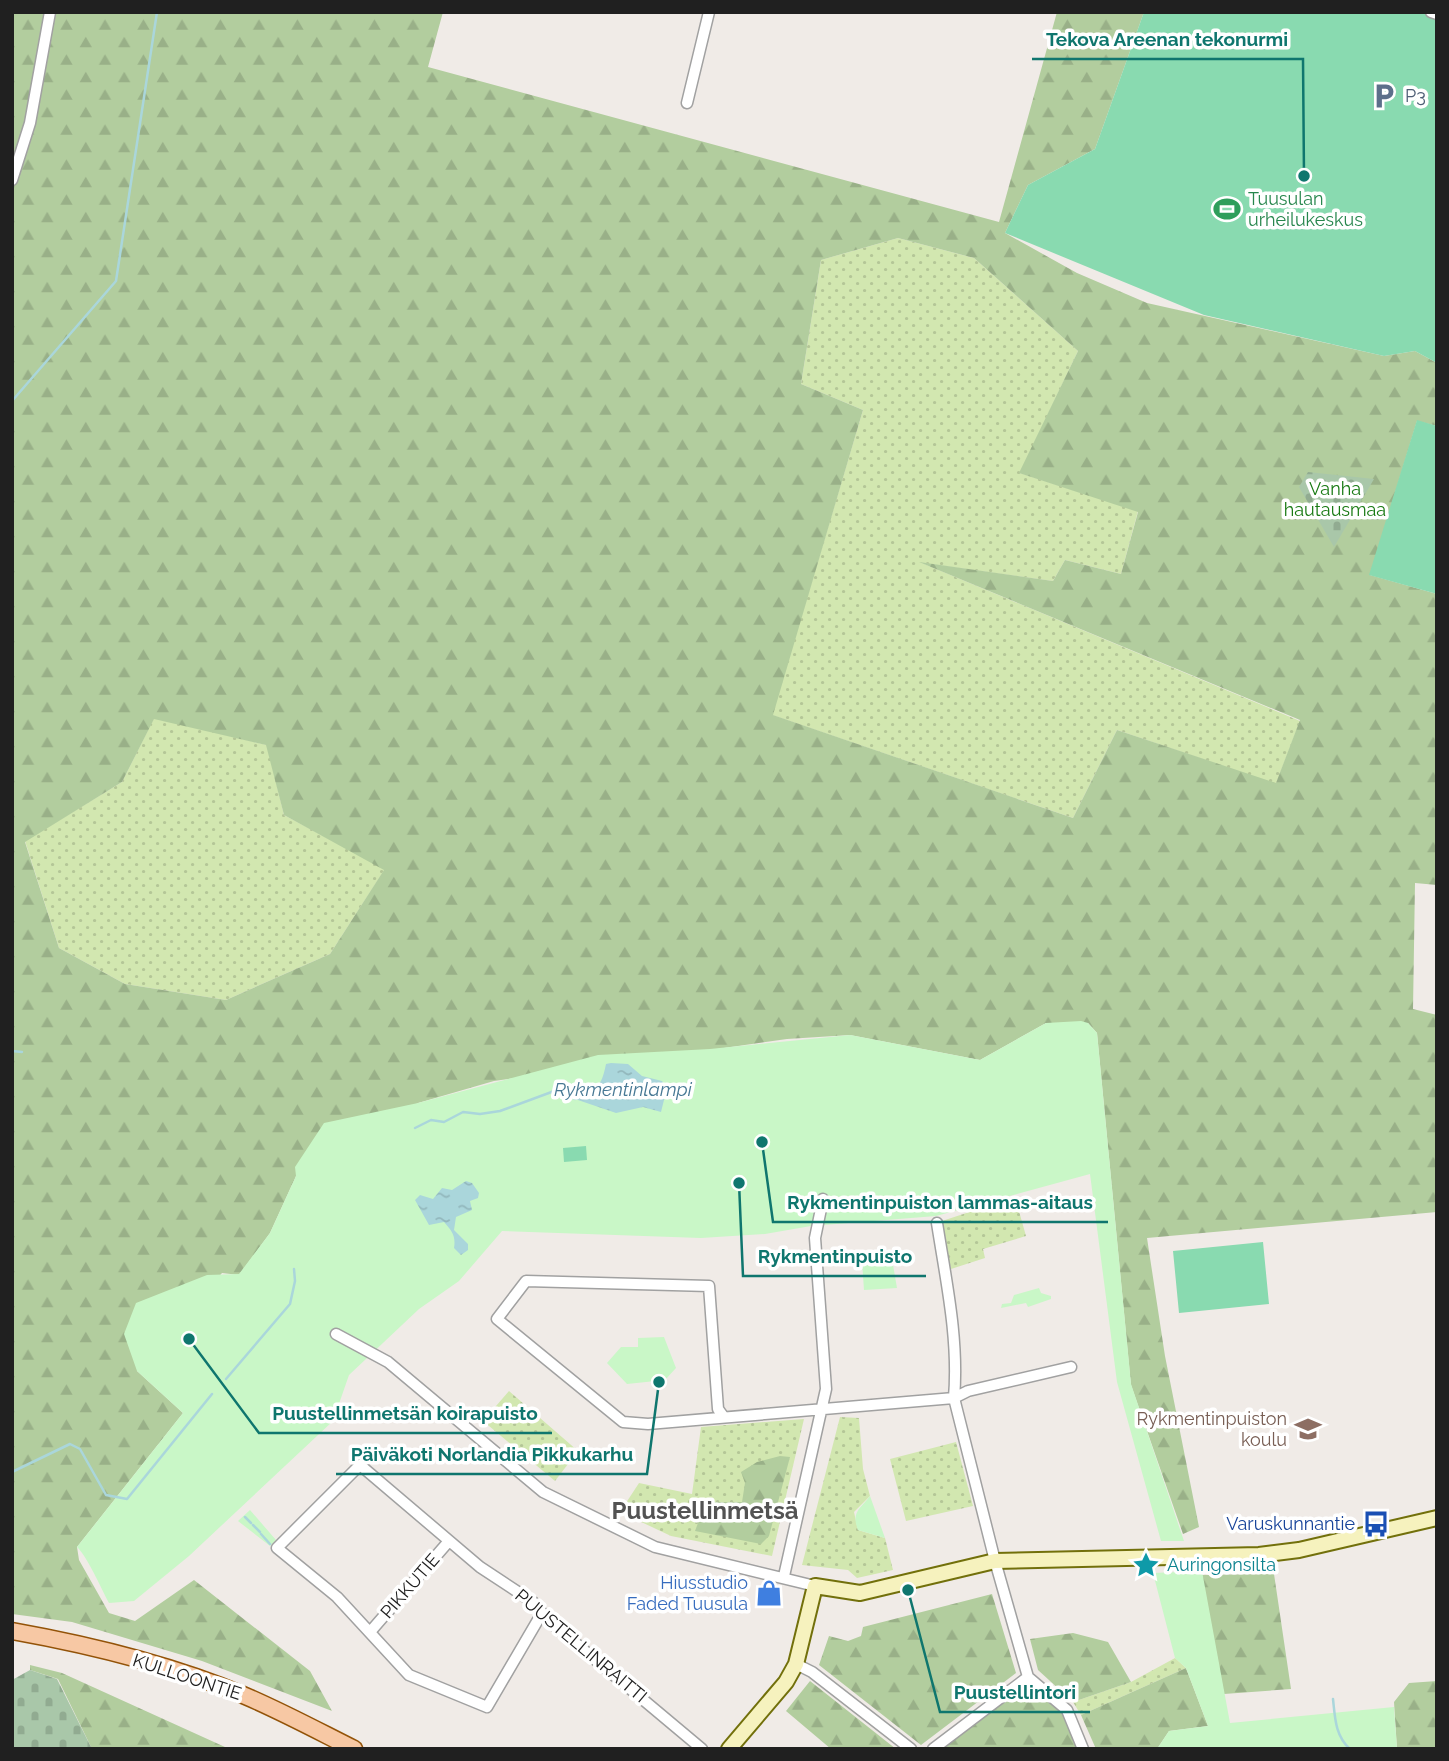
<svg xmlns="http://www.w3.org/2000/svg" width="1449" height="1761" font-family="Raleway,sans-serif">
<defs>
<pattern id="grass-dots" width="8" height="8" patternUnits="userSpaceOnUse" patternTransform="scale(1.75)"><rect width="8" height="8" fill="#d2e7b0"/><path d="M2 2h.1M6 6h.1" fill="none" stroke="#b4c697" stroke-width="1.8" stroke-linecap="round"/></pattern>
<pattern id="forest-firs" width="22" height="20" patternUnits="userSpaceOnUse" patternTransform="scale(1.75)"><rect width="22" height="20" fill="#b2cd9e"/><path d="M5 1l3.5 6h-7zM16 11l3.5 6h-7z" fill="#99b088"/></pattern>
<pattern id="cemetery-stones" width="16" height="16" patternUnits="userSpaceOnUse" patternTransform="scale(1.75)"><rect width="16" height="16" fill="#a9c7a9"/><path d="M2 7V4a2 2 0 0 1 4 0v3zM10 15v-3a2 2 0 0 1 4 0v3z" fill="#91ab91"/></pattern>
<pattern id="water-ripples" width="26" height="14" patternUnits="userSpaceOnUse" patternTransform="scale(1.75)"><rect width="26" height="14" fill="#aad6db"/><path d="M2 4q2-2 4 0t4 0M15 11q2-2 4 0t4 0" fill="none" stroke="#92b7bc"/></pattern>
</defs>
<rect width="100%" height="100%" fill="#f0ebe7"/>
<!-- grass -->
<path fill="url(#grass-dots)" d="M898,238L974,258L1078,351L1020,473L1138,511L1121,574L1065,560L1053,581L922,563L1300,721L1276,784L1117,730L1073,818L772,715L863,410L801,384L821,260Z
M154,718L267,745L284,815L385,869L330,954L226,1000L125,984L59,948L25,841L122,782Z
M1015,1197L1026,1236L983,1249L985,1258L951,1269L939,1222Z
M509,1391L578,1451L555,1481L483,1421Z
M840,1417L859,1418L863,1469L870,1496L854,1512L858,1530L885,1538L893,1570L857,1578L848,1570L802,1565Z
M804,1419L772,1556L671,1536L620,1512L639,1483L692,1494L701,1427Z
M956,1442L973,1506L906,1521L890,1459Z
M1175,1658L1186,1668L1081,1715L1073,1702L1131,1682Z"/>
<!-- forest -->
<path fill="url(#forest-firs)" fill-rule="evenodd" d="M12,12H443L428,67L999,222L1057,12H1144L1095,149L1028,185L1005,233L1077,273L1147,303L1384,356L1415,351L1437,363V426L1417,421L1370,575L1437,594V885L1415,883L1413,1009L1437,1015V1212L1147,1238L1165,1356L1199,1527L1183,1534L1131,1385L1097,1033L1088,1023H1046L980,1060L850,1035L787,1039L494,1081L418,1103L296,1176L270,1233L239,1275L222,1273L137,1371L183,1413L77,1547L79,1560L109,1613L135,1621L194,1580L310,1671L332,1711L202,1661L72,1622L12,1614ZM898,238L974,258L1078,351L1019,473L1138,512L1121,574L1065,560L1053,581L919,562L1300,720L1276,783L1117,730L1073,818L773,715L863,410L801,384L821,260ZM154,719L266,745L284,815L384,870L330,954L226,1000L125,984L59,948L25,842L122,782Z
M780,1456L790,1457L769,1536L761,1544L695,1531L706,1502H742L745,1483L741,1472L757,1462Z
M1274,1574L1291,1689L1224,1694L1202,1575Z
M992,1594L1016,1673L921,1745L819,1665L829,1636L848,1641L861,1636L863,1627Z
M1073,1633L1108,1642L1131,1682L1073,1702L1038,1670L1030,1639Z
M30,1665L62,1673L225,1747L92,1749L58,1679L30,1670Z
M1186,1668L1208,1726L1169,1731L1157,1749H1096L1081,1715Z
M810,1681L896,1749H831L786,1711Z
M1437,1681V1749H1397L1394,1702L1409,1683Z
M1028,1684L1064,1714L1079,1749H940Z"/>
<!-- cemetery -->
<path fill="url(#cemetery-stones)" d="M1308,472L1374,479L1334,547L1299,487Z
M30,1670L57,1679L92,1749H12V1680Z"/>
<!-- park -->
<path fill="#c9f7c7" d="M1081,1021L1088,1023L1097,1033L1131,1384L1184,1541H1161L1117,1382L1090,1174L936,1216L811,1226L765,1234L701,1238L502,1231L459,1281L419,1309L349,1375L333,1421L189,1556L134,1601L109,1603C101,1588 87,1556 77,1547L183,1413L137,1371L124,1334L136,1303L207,1275L239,1274L270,1233L296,1176L295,1167L324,1123L418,1103L598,1055L710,1049L850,1035L980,1060L1046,1023Z
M892,1259L897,1288L864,1290L862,1261Z
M1039,1288L1041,1293L1051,1296V1299L1028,1307L1026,1303L1001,1308L1002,1304L1011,1303L1014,1295Z
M664,1337L676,1368L665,1380L627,1384L607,1363L621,1347H638V1338Z
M870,1496L885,1538L858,1530C851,1512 860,1509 870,1496Z
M250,1510L276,1540L270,1546L238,1521Z
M1202,1571L1230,1723L1394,1707L1397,1749H1157L1169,1731L1208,1726L1186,1668L1175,1658L1153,1573Z"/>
<!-- pitch -->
<path fill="#89dab0" d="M1144,12H1437V363L1415,351L1384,356L1204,315L1005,233L1028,185L1095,149Z
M1417,420L1437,426V594L1369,575Z
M586,1146L587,1160L564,1162L563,1148Z
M1263,1242L1269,1304L1179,1313L1173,1251Z"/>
<!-- water -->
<path fill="url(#water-ripples)" d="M611,1063L628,1064L642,1076L662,1081L667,1088L661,1112L643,1107L616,1113L575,1099C593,1085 600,1095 606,1064Z
M466,1181L472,1183L479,1193L478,1198L470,1201L472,1210L456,1217L454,1230L468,1244V1250L461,1255L454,1248C456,1236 452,1231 444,1222L429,1225L415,1200L420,1195L433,1199L442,1188L452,1190Z"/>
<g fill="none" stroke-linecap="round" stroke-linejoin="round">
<!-- stream -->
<path stroke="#aad6db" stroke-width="2.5" d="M12,401L116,281L157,12
M12,1051L22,1052
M415,1128L431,1120L444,1122L463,1112L480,1114L500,1111L557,1090L575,1099
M226,1379L290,1304L295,1281L294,1269
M12,1472L70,1444L80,1449L106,1495L127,1499L212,1394
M245,1517L251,1523
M253,1525L260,1532
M261,1534L270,1544
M1333,1699C1335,1717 1335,1736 1350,1749"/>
<!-- street casing -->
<g stroke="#a1a1a1" stroke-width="13">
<path id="street" d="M1431,12L1437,14
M687,103L709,12
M12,180L30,123L50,12
M937,1223C946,1281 959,1339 954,1398L968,1391L1071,1367
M336,1334L388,1362L543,1492L655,1547L815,1586
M723,1416L718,1409L709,1286L526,1281L497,1319L623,1422L648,1424L954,1398L995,1561L1028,1677L933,1749
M784,1576L826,1389L815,1238L823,1199
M542,1613L487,1707L409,1675L337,1597L277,1548L360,1465L480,1567L533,1602L548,1620L702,1749
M370,1632L449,1541
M796,1664L812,1672L911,1749
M1028,1677L1067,1710L1083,1749"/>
</g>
<!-- secondary casing -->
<g stroke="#72700b" stroke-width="18">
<path id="secondary" d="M729,1749L786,1682L796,1664L815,1586L860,1593L995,1561L1259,1555L1299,1550L1437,1518"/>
</g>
<!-- primary casing -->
<g stroke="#935308" stroke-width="19">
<path id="primary" d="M12,1631C90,1645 170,1664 243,1695C281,1711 318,1731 354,1749"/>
</g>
<!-- street -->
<use href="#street" stroke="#fff" stroke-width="10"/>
<!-- secondary -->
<use href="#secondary" stroke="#f6f2be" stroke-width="14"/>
<!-- primary -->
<use href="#primary" stroke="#f7c8a4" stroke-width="16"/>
</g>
<!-- icons -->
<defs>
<g id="parking-bare" transform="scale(2.1)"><path d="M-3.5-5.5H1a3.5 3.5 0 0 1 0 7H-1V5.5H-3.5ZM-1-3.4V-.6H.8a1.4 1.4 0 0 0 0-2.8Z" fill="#5c6f8a" stroke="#fff" stroke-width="2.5" paint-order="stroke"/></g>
<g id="stadium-bare" transform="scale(2.1)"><path d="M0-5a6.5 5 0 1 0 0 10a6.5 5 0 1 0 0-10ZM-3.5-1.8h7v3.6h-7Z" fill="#2e9e5b" stroke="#fff" stroke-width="2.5" paint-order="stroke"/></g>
<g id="school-bare" transform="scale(2.1)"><path d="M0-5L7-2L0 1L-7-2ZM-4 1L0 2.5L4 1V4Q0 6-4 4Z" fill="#8d6e63" stroke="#fff" stroke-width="2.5" paint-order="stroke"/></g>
<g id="bus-bare" transform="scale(2.1)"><path d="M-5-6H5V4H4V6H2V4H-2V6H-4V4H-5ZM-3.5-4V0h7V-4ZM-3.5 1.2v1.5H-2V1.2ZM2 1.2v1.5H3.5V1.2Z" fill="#1a4fb4" stroke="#fff" stroke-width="2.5" paint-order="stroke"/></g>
<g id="sight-bare" transform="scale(2.1)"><path d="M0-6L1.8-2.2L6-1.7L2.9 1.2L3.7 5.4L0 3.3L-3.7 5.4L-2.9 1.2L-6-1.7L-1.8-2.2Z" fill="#0f9aa8" stroke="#fff" stroke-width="2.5" paint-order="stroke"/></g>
<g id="shop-bare" transform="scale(2.1)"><path d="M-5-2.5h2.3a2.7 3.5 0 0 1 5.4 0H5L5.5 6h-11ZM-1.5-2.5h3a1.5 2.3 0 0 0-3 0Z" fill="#3f7fe0" stroke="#fff" stroke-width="2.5" paint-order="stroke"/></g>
</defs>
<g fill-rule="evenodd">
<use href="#parking-bare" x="1384" y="96"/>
<use href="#stadium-bare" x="1227" y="209"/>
<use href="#school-bare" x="1308" y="1429"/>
<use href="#bus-bare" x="1376" y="1524"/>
<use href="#sight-bare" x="1146" y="1565"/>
<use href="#shop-bare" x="769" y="1593"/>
</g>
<g text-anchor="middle" stroke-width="7" stroke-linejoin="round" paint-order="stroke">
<!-- service labels -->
<g font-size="18" fill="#4e5e75" stroke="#fff" text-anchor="start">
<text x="1405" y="102">P3</text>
</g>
<!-- leisure labels -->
<g font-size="18" fill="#27864d" stroke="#fff" text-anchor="start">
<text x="1248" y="205">Tuusulan<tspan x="1248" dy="21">urheilukeskus</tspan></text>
</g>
<!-- park labels -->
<g font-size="18" fill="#177912" stroke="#fff">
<text x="1335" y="495">Vanha<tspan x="1335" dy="21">hautausmaa</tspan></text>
</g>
<!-- education labels -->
<g font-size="18" fill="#785e54" stroke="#fff" text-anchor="end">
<text x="1287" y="1425">Rykmentinpuiston<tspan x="1287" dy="21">koulu</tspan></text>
</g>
<!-- transit labels -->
<g font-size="18" fill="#164399" stroke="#fff" text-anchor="end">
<text x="1355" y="1530">Varuskunnantie</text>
</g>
<!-- culture labels -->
<g font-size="18" fill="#0d838f" stroke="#fff" text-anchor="start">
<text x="1167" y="1571">Auringonsilta</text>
</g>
<!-- shop labels -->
<g font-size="18" fill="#366cbe" stroke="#fff" text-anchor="end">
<text x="748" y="1589">Hiusstudio<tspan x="748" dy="21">Faded Tuusula</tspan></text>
</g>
<!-- street labels -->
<g font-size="18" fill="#202020" stroke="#fff">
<text transform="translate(410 1586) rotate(-49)" y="6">PIKKUTIE</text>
<text transform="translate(581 1646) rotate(40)" y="6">PUUSTELLINRAITTI</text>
<text transform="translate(187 1677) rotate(18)" y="6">KULLOONTIE</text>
</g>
<!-- water labels -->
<g font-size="19" font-style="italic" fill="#477894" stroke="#fff">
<text x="623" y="1096">Rykmentinlampi</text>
</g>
<!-- district labels -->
<g font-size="24" font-weight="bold" fill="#535353" stroke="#fff">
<text x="705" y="1519">Puustellinmetsä</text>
</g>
</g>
<!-- callouts -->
<path fill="none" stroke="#0f766e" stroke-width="2.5" d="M1304 176L1303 59H1032M762 1142L773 1222H1108M739 1183L743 1276H926M189 1339L259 1433H552M659 1382L647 1474H336M908 1590L940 1712H1090"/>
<g fill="#0f766e" stroke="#fff" stroke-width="2.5">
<circle cx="1304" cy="176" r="7"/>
<circle cx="762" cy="1142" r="7"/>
<circle cx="739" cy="1183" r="7"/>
<circle cx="189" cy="1339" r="7"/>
<circle cx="659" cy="1382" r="7"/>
<circle cx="908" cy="1590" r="7"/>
</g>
<g font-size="19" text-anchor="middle" font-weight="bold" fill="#0f766e" stroke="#fff" stroke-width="7" stroke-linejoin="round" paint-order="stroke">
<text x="1167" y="46">Tekova Areenan tekonurmi</text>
<text x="940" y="1209">Rykmentinpuiston lammas-aitaus</text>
<text x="835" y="1263">Rykmentinpuisto</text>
<text x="405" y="1420">Puustellinmetsän koirapuisto</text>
<text x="492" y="1461">Päiväkoti Norlandia Pikkukarhu</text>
<text x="1015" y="1699">Puustellintori</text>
</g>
<!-- border -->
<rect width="1449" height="1761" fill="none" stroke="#202020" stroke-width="28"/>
</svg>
